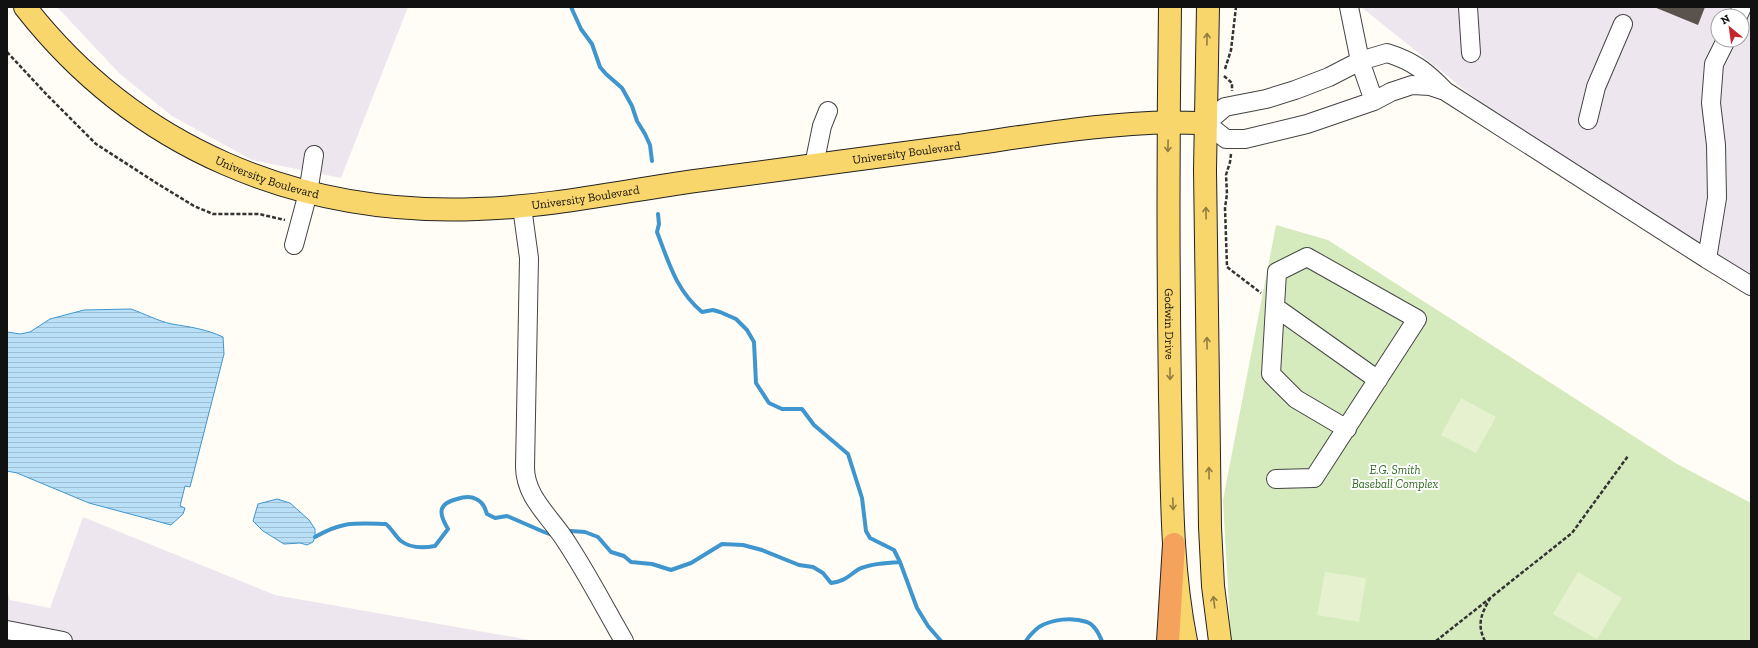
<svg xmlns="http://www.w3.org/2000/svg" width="1758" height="648" font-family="'Zilla Slab',serif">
<defs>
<pattern id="water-rules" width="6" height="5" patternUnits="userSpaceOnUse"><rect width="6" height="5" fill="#b9e0f7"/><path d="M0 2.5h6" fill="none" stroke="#9ebfd3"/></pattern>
</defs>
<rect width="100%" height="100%" fill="#fffdf5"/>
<!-- industrial -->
<path fill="#eee6ef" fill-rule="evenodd" d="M57,7H408L341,178L252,160L172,116L120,74Z
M1361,7H1751V288L1721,271L1480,102ZM1718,16H1742V40H1718Z
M83,517L275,595L536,641H7V590L10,600L50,608Z"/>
<!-- park -->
<path fill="#d5ebbd" d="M1276,225L1328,240L1677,464L1751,503V641H1231L1223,500Z"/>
<!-- pitch -->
<path fill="#e6f2cf" d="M1461,398L1496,417L1476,453L1441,435Z
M1325,572L1366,578L1359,622L1317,615Z
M1578,572L1622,598L1597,639L1553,614Z"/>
<!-- water -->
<path fill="url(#water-rules)" stroke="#3f96cf" d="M131,309C145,314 158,321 172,324C190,327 206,329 223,337L224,354L190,487L185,486L180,506L185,508L183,514L171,525L89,503L17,473L7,471V332L20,334L30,332L50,319L84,310Z
M277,499L290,503L309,520L315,529V537L313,542L307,545L300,543L284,544L263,531L253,521L258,504Z"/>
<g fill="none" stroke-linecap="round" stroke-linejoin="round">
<!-- stream -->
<path stroke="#3f96cf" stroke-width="4" d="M571,7L581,29L592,44L600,67L606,74L622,88L632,106L637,121L645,134L650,145L652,161
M658,214L659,224L657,232C669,263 676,290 702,312L713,310L720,312L736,319L747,330L754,342L756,383L769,403L782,409H802L814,425L848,454L862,498L866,531L870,538L894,550L900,562L917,608L928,626L941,641
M566,532L571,531L585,532L598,537L611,552L624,556L631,562L652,564L671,570L691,563L722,544L743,545L762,550L799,565L813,567L823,573L831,583C846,581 848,576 859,569C871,563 888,563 900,562
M315,537C343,521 355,523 386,524C391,528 397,538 401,541C410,548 424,548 435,546L448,529C439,514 437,504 457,499C463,497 471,496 476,499C483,502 485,508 487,514L495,518L507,516L544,532L552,535L555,534
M1026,641C1029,636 1034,631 1039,627C1052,619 1072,617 1087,622C1095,625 1099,634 1102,641"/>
</g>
<!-- building -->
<path fill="#5a524d" d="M1654,7H1705L1698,25Z"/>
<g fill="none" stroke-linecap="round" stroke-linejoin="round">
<!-- minor casing -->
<g stroke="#444" stroke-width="20">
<path id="minor" d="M1349,7L1360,61L1374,101
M1468,7L1471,53
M1738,16L1742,7
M1726,40L1714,64L1711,103L1716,145L1717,198L1707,259L1751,286
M1387,53C1413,61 1427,72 1445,91L1430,86L1412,85L1391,92L1374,101L1307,124L1245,139H1226L1206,123L1225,107L1266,99L1295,90L1329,77L1360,61Z
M1445,91L1707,259
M1588,120L1596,87L1623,24
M814,165L822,126L828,111
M522,207L529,258L525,467C525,498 552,518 567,543C588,575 605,608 624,641
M294,245L308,193L314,155
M1275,307L1378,380
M1276,479L1314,478L1417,319L1307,257L1277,272L1271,374L1296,399L1347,429
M7,630L63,641"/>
</g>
<!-- major casing -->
<g stroke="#222" stroke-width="24">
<g id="major">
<path id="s1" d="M25,7C136,149 299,216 477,209C550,207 623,191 695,181C780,170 865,158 950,147C1016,138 1083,126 1149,123C1168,122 1187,123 1206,123"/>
<path id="s2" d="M1170,7C1168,137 1168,266 1170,396C1172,478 1170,561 1186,641"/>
<path d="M1208,7L1205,170L1210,527L1213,586L1220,641"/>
</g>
</g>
<!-- highway casing -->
<g stroke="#222" stroke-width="24">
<path id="highway" d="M1168,641L1174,544"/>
</g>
<!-- path -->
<path stroke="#333" stroke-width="2.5" stroke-dasharray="4 2" stroke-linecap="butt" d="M7,52L48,96L96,144L158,184L194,206L213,214H259L285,220
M1225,69L1231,50L1236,7
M1224,76L1232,83V91
M1231,154L1230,162L1226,175L1227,194L1225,208L1227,267L1261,293
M1436,641L1572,533L1628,456
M1485,641C1476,624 1482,612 1491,597"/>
<!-- minor -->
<use href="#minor" stroke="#fff" stroke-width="18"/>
<!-- major -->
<use href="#major" stroke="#f9d66b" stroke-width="22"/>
<!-- highway -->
<use href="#highway" stroke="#f5a25d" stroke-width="22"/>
</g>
<!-- one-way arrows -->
<defs><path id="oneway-shaft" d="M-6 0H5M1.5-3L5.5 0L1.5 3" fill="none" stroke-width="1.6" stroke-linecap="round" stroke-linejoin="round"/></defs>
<g stroke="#917d42">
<use href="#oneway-shaft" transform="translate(1207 39) rotate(-89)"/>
<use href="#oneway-shaft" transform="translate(1168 146) rotate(91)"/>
<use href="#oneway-shaft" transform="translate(1206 213) rotate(-91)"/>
<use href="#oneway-shaft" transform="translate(1207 343) rotate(-91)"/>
<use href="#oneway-shaft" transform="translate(1170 374) rotate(89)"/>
<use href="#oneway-shaft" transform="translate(1209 473) rotate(-91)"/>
<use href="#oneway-shaft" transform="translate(1173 504) rotate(88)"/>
<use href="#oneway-shaft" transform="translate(1214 602) rotate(-97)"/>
</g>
<g text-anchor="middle" stroke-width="4" stroke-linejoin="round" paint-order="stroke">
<!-- street labels -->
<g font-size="12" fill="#111" stroke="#fff">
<text dy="4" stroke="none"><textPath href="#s1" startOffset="948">University Boulevard</textPath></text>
<text dy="4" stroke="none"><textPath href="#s1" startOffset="301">University Boulevard</textPath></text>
<text dy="4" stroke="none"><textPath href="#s1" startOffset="624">University Boulevard</textPath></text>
<text dy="4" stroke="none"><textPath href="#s2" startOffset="317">Godwin Drive</textPath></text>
</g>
<!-- park labels -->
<g font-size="12" font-style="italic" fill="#2f6b1f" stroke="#fff">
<text x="1395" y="474">E.G. Smith<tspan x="1395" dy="14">Baseball Complex</tspan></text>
</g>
</g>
<!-- border -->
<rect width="1758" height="648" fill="none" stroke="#111111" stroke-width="16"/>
<!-- north arrow -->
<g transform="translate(1730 28) rotate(331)"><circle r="19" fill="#ffffff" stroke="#a0a0a0"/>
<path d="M0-3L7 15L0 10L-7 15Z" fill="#c4262e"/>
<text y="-6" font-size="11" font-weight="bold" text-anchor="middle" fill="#111111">N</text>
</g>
</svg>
